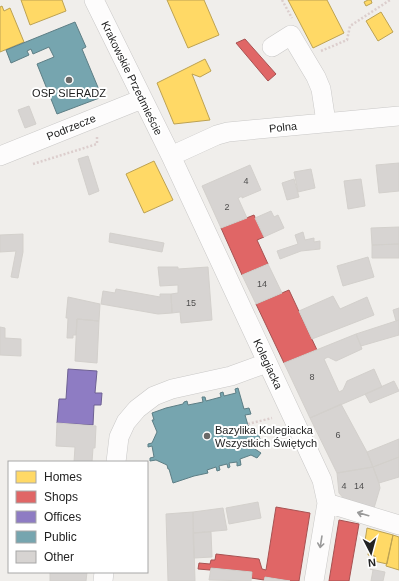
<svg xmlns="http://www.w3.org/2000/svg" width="399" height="581" font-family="Arial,sans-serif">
<rect width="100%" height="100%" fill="#f0eeeb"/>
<!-- homes -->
<path fill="#ffd966" stroke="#bda252" d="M21,0H62L66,11L30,25Z
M167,0H204L219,35L188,48Z
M288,0H327L344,33L313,48Z
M368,0H371L372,3L366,6L364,2Z
M2,6L4,11L10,8L24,42L0,52V7Z
M381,12L393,32L378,41L366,21Z
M205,59L211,71L200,77L192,74L210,120L174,124L157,83Z
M154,161L173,200L144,213L126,174Z
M367,528L393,535L387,564L374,561L375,556L368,555L370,544L365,541Z
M393,535L399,537V570L386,566Z"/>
<!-- shops -->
<path fill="#e06666" stroke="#a75252" d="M245,39L276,74L268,81L236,43Z
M254,215L264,237L257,240L268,264L242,275L221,228Z
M289,290L317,350L284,363L256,304Z
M276,507L310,513L299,581H290L265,577L264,580L251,578L252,572L211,568L210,570L198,569L199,563L210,564L211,560H215L216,554L259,559L262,569L266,570Z
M339,520L359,524L349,581H329Z"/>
<!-- offices -->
<path fill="#8e7cc3" stroke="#6e6193" d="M68,369L97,371L95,393H102L101,405H94L93,425L57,423L59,399H66Z"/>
<!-- public -->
<path fill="#76a5af" stroke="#5d7e85" d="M75,22L86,47L82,49L102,97L57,114L37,64L54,57L49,47L33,54L31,49L27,51L29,55L11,63L6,50Z
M238,388L244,409L249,408L251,414L245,415L250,432L256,431V433H258L260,439L253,442L255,449L261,453L257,458L251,455L240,459L241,465L237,466V462L229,463L230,467L228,468L227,464L219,466L220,470L217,471L216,467L207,470L208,473L194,476L173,483L169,469H168L167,465L156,460L150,461V458L154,457L152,446L148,447V444L152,443L157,432L152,420H154L152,413L166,408L183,404L184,402L187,401L188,405L203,402L202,397H205L206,401L221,397L220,393L223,392L224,396L236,393L235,389Z"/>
<!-- building -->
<path fill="#d7d4d2" stroke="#d3d0cc" d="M29,106L36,124L25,128L18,110Z
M88,156L99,191L89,195L78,159Z
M399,163V191L379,193L376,165Z
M250,165L261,190L242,198V196L238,198L247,218L221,228L202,186Z
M311,169L315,188L298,192L294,172Z
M294,179L299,197L287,200L282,183Z
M361,179L365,206L348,209L344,181Z
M271,211L274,217L278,215L284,228L264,237L255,218Z
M399,227V244L372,245L371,228Z
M303,232L305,240L314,238V242L320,241V249L301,251L280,259L277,251L298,244L295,235Z
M110,233L164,243L162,252L109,242Z
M23,234V252L18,278L11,277L16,251L0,252V235Z
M399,244V258H372V245Z
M368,257L374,277L343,286L337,266Z
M268,264L282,293L256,304L242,275Z
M158,267H178V269L208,267L212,320L181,323L180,312L172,313L171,294L178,293V285L160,286Z
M116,289L160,297V294H171L172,313L158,314L101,304L103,291L115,293Z
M333,296L340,309L367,297L374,315L312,339L299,311Z
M68,297L100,304L99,321L77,319L76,335H73V338H67L68,318H66Z
M399,308V320L396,321L393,310Z
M77,319L99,321L97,363L75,361Z
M399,320V335L361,346L356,334Z
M0,327L5,328V338L21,339V356L0,355Z
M356,334L362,349L336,361L328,357L324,359L339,392L343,390L347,381L374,369L382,387L310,418L284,363Z
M394,381L399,391L370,403L365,394Z
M341,404L367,452L373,467L337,473L310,418Z
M57,423L96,426L95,448H93L92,462H74L75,447L56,446Z
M399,439V457L373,467L367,452Z
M399,457V477L379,483L373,467Z
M373,467L379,483L380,488L374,508L345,500L339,493L337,473Z
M258,502L261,518L229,524L226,508Z
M223,508L227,530L193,533V512Z
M193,512L195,581H168L166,514Z
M211,532L212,557L194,558L193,533Z
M211,568L252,572L251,581L209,580Z
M370,569L385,572L383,581H371L373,570Z
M50,572H87L86,581H50Z
M265,577L290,581H264Z"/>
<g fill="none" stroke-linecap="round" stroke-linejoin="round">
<!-- minor casing -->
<g stroke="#c9c8c7" stroke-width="20">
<path id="minor" d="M94,0L171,156L322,480L327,503L314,581
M272,47L291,35L316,77L321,89L326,122
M0,156L142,99
M171,156L217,135L228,132L399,116
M116,462L119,437L126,422L137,409L154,396L172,389L231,376L267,363
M327,503L399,525
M103,581L104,572"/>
</g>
<!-- path -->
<path stroke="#dccecd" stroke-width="2.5" stroke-dasharray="2 2" stroke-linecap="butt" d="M282,0L292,18
M321,51L347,40L350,26L390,0
M33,164L97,144V137
M248,424L272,418"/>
<!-- minor -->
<use href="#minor" stroke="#fdfcfc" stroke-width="19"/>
</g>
<!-- one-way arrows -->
<defs><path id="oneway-shaft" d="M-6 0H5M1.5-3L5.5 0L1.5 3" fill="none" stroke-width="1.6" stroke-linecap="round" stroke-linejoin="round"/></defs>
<g stroke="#9a9a9a">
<use href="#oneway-shaft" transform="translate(363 514) rotate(-164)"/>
<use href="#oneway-shaft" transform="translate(321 542) rotate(99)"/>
</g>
<!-- markers -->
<g fill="#6a6968" stroke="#fff" stroke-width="1.5">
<circle cx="69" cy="80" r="4"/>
<circle cx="207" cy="436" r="4"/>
</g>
<g text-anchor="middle" stroke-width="4" stroke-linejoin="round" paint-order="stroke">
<!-- number labels -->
<g font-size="9" fill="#4f4e4e">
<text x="246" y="184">4</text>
<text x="227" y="210">2</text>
<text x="262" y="287">14</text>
<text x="191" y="306">15</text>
<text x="312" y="380">8</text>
<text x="338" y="438">6</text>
<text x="344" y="489">4</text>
<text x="359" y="489">14</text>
</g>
<!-- street labels -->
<g font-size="11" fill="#222" stroke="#fff">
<text transform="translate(132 78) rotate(64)" y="4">Krakowskie Przedmieście</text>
<text transform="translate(71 127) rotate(-22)" y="4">Podrzecze</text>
<text transform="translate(283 127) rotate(-6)" y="4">Polna</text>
<text transform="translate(268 364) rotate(65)" y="4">Kolegiacka</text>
</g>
<!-- poi labels -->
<g font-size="11" fill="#222" stroke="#fff">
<text x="69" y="97">OSP SIERADZ</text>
<text x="215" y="434" text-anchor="start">Bazylika Kolegiacka<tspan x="215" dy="13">Wszystkich Świętych</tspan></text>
</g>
</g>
<!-- legend -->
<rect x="8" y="461" width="140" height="112" fill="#ffffff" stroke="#a7a7a7"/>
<rect x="16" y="471" width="20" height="12" fill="#ffd966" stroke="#a7a7a7"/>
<text x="44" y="481" font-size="12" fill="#222222">Homes</text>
<rect x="16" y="491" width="20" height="12" fill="#e06666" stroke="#a7a7a7"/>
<text x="44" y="501" font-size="12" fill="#222222">Shops</text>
<rect x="16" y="511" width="20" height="12" fill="#8e7cc3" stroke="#a7a7a7"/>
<text x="44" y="521" font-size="12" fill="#222222">Offices</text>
<rect x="16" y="531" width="20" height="12" fill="#76a5af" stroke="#a7a7a7"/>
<text x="44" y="541" font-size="12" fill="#222222">Public</text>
<rect x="16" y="551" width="20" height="12" fill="#d7d4d2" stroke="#a7a7a7"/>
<text x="44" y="561" font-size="12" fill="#222222">Other</text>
<!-- north arrow -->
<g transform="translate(371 553) rotate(174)" stroke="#ffffff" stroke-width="3" paint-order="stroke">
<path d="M0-3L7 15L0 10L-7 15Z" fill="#222222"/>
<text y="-6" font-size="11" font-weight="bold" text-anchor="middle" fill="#222222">N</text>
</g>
</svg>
